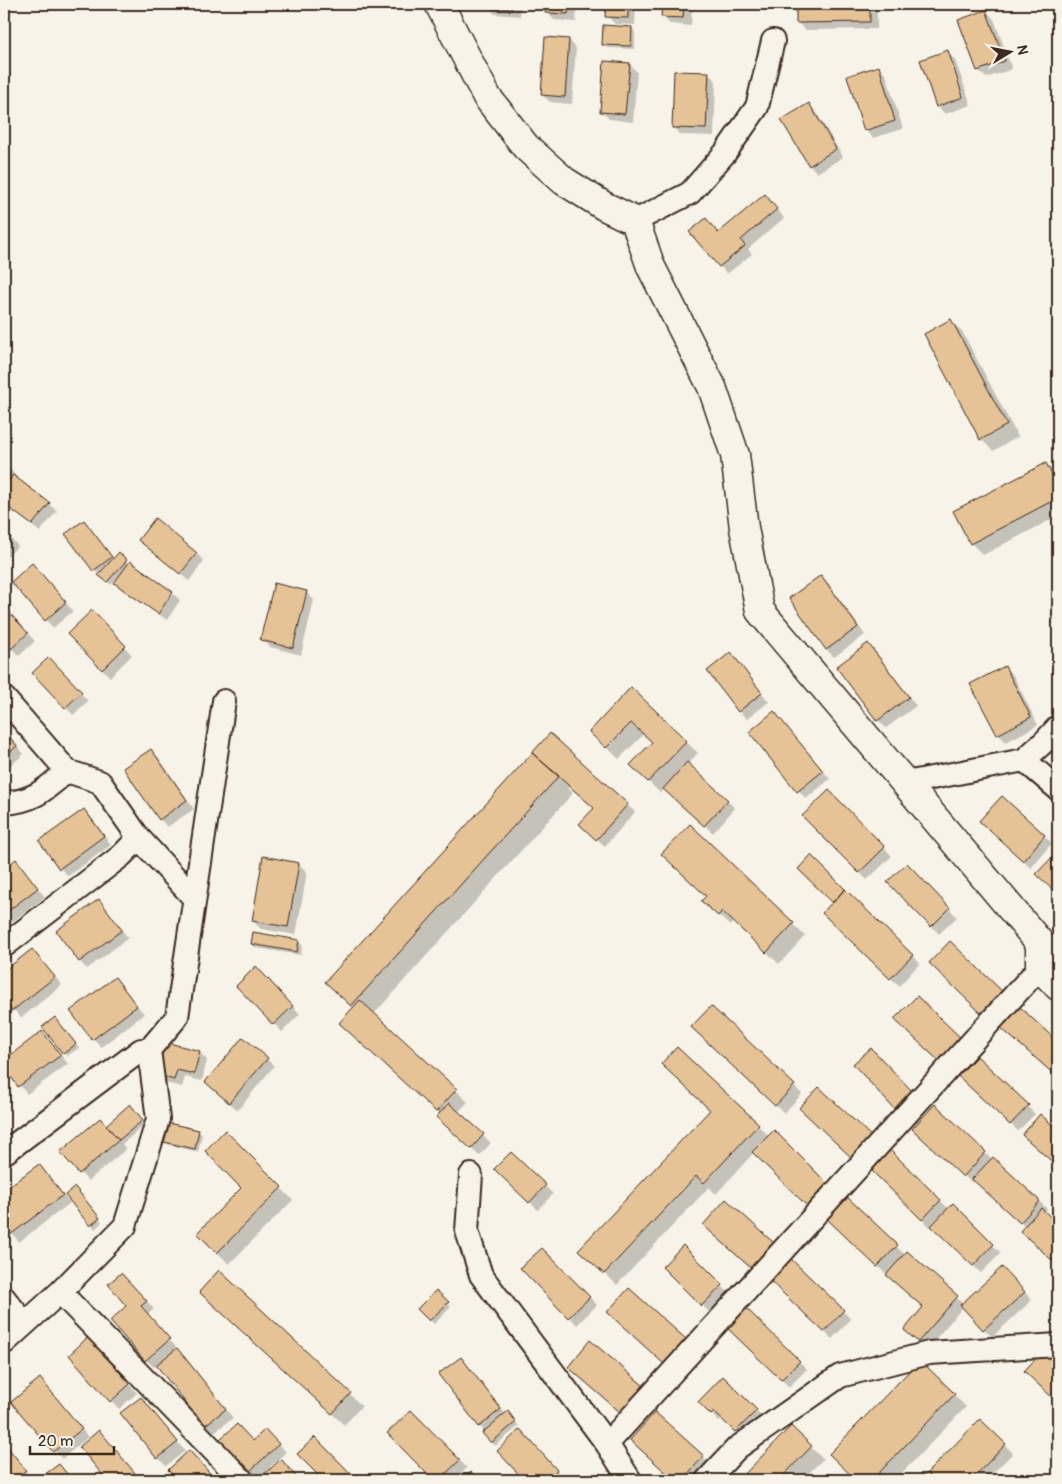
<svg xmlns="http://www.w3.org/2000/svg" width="1062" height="1484" font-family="Pangolin,sans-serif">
<rect width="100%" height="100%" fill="#f7f3e8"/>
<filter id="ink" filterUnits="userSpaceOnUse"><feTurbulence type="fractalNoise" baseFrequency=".02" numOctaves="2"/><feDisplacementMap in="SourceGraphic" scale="10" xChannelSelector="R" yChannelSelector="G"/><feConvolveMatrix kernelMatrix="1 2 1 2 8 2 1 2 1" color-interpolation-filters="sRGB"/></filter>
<g filter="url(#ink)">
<!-- shadow -->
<path fill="#0003" d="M487,4H521L520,16L495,14L487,6Z
M547,4H577L576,22L554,20L547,12Z
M607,4H636L635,25L615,24L607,16Z
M663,4H692L691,26L670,24L662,16Z
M797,4H877V29L805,30L797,22Z
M986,11L994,19L1012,69L986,78L978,70Z
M632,28L635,32V49L607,48L603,44Z
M569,40L576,48L572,104L550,102L542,95Z
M947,52L955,60L971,105L945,114L937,106Z
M629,64L637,72L633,122L609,119L602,112Z
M878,67L886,75L903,129L873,138L865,130Z
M708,73L716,81L714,136L681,135L673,127Z
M809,105L817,113L843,157L817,173L810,165Z
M765,195L784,218L748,249L752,254L727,274L720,266L706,220L719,234Z
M951,321L963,333L1018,437L993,451L981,439Z
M4,462L16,476L15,477L57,511L40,532L4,504Z
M1046,464L1058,477V516L983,555L971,543Z
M84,521L114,559L119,554L129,564L172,593L180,600L167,620L124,591L116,583L120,578L118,577L111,585L94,570Z
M4,531L18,546L4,560Z
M147,547L196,553L204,561L189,581Z
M40,573L73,611L53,628L46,620Z
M821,576L829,584L865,635L834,657L826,649Z
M306,592L314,600L301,655L270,647L262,639Z
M4,608L35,641L19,656L4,640Z
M92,612L132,655L110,677L69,634Z
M868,645L876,652L916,706L886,728L878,720L838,667Z
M731,654L769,702L747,719L739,711Z
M56,667L88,701L73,715L66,707Z
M1005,668L1013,675L1038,725L1006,742L998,734Z
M631,689L698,753L687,765L735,808L713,833L664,789L660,793L632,765L653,743L644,734L619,759L591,732Z
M774,712L830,779L806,799L751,732Z
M4,730L24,754L4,771Z
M550,735L635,812L605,846L589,832L595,808L569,785L567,787L573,793L374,1014L468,1102L458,1112L491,1143L479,1156L446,1124L440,1115L353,1035L354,1009L342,998Z
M151,750L159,758L194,809L167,827L160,819Z
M829,791L892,856L867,880L804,816Z
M84,810L92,818L111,845L68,876L60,868L41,842Z
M690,826L805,936L779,964L735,922L730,926L715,912L707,896Z
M989,829L1044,836L1052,843L1031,868Z
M811,857L920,963L899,986L824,913L834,903Z
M16,861L45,897L4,928V870Z
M299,864L307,872L296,935L261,929L253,921Z
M907,865L957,917L939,934L889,882Z
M99,901L128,938L87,969L79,961Z
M299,941L302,945L301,955L256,948L252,944Z
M32,950L62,985L21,1018L4,998V973Z
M256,968L300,1014L282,1032L237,986Z
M115,978L144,1014L101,1047L93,1039Z
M711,1008L802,1094L784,1113L700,1035Z
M59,1022L79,1048L67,1056L64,1053Z
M42,1032L68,1064L27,1094L4,1065V1061Z
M677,1049L769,1136L716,1194L709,1187L617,1285L592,1261L711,1110Z
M199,1052L207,1060L202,1081L185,1077L182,1087L166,1083L158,1075Z
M977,1057L1035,1114L1018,1131L960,1076Z
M267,1059L274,1066L238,1110L214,1090Z
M133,1110L146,1124L122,1144L126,1149L88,1181L62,1152Z
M198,1131L202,1135L198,1152L169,1145L165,1141Z
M225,1132L293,1200L229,1264L198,1233L243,1188Z
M922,1137L985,1153L1039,1201L1047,1209L1044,1213L1058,1226V1265L1030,1239L1026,1227L975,1180L972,1183Z
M890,1152L949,1209L953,1205L1001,1253L981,1273L932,1225L930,1227L873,1170Z
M511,1153L553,1194L538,1210L496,1169Z
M39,1165L70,1203L19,1242L4,1224V1192Z
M79,1192L102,1222L95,1229L67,1195Z
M845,1197L905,1255L964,1304L1010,1276L1032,1300L992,1337L963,1307L927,1349L913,1338L924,1308L886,1274L826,1217Z
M683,1247L730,1294L710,1313L663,1267Z
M542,1249L597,1305L577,1325L522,1268Z
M789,1259L851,1319L832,1339L770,1279Z
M219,1272L362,1406L344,1425L213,1303Z
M129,1282L154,1309L147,1315L185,1357L233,1418L213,1433L158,1364L154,1367L146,1360L128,1306Z
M436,1292L451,1307L434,1324L419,1309Z
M742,1306L807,1369L789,1387L725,1324Z
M96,1347L137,1393L119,1409L70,1355Z
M920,1361L966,1407L895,1480H858L831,1454Z
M468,1366L506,1415L511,1417L519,1426L495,1446L480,1426Z
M723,1378L764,1419L744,1439L723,1418L719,1422L700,1402Z
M48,1388L88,1437L62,1459L13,1402Z
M148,1406L185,1451L166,1466L158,1458Z
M411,1411L467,1468L455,1480H435L389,1433Z
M656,1414L711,1465L697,1480H675L639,1448Z
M980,1420L1013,1453L986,1480H921Z
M791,1428L823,1459L802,1480H740Z
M265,1431L286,1452L270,1467L272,1469H288L299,1480H260L250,1471L254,1443Z
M528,1439L564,1478L562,1480H525L499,1451Z
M106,1440L141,1480H108L80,1447Z
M4,1443L32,1479L31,1480H4Z"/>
<!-- building -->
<path fill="#e6c297" stroke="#3b2a1e" d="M486,4H512V9L486,7Z
M546,4H569L568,14L545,13Z
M606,4H628V18L605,17Z
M662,4H684L683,18L661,17Z
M796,4H870V22L796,23Z
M986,10L1005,61L977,71L958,20Z
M603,25L632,27L631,46L602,45Z
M545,37L569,39L565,97L541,95Z
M948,50L963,97L936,107L920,60Z
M604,61L630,63L625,114L600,112Z
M879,66L895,121L864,131L847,76Z
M674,71L709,72L706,129L672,128Z
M809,103L836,149L809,166L781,120Z
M765,194L777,209L741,240L745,246L719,267L689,232L706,218L718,233Z
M951,319L1007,425L980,440L924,334Z
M1046,463L1058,486V498L970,544L953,511Z
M13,475L50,503L32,525L4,504V487Z
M155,518L197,553L180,574L138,540Z
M84,520L112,557L93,571L65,534Z
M4,530L11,538L4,545Z
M119,552L127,560L107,582L98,575Z
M130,561L173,592L158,614L114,583Z
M32,563L66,602L45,621L11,582Z
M821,575L858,627L826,650L789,598Z
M274,583L307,591L293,648L260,640Z
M4,607L28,633L11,649L4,641Z
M92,610L126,646L102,670L67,634Z
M868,643L909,697L877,721L836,667Z
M731,652L762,693L738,712L707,671Z
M49,657L82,692L65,708L32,673Z
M1005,666L1031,717L997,735L970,684Z
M631,687L687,741L648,782L630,765L652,742L631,723L606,748L589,732Z
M774,711L823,771L797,792L749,732Z
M4,730L17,746L4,757Z
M550,733L628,804L596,840L579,824L594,808L532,753Z
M151,749L187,800L159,820L123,768Z
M532,753L559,776L351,1006L325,982Z
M687,762L728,800L704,826L663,789Z
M829,790L885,847L859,873L802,816Z
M1002,796L1045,835L1023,861L979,821Z
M84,809L104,836L59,869L39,841Z
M690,824L794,923L766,953L722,911L718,916L701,901L706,896L661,854Z
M1058,851V895L1036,874Z
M811,855L845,889L833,903L798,869Z
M263,856L299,863L288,927L252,921Z
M16,859L38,888L4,914V869Z
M907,863L950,908L931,927L887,882Z
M845,889L913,955L890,979L822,913Z
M99,899L122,930L79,962L56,931Z
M253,932L299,940L297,952L251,944Z
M950,941L1005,994L984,1016L929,963Z
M32,949L55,977L12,1011L4,1000V971Z
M256,966L293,1006L273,1025L236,986Z
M115,977L137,1006L92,1040L70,1011Z
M917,996L963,1040L941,1063L894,1019Z
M360,1000L457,1089L436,1112L339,1023Z
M711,1006L795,1085L775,1106L691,1027Z
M1020,1007L1058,1042V1074L1056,1076L1001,1028Z
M55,1017L76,1044L63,1054L42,1027Z
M42,1031L61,1055L18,1087L4,1067V1060Z
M243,1037L268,1058L229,1103L205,1082Z
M165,1042L200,1051L194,1074L177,1070L174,1080L157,1075Z
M677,1047L759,1124L704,1183L696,1176L604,1274L578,1250L710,1110L661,1064Z
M871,1048L915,1094L896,1111L853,1064Z
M977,1056L1029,1105L1010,1125L958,1076Z
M819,1087L874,1139L854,1160L799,1108Z
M449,1103L484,1134L471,1149L436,1117Z
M130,1104L143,1120L119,1140L106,1125Z
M935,1104L986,1152L963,1177L912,1129Z
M1040,1114L1058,1130V1167L1022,1135Z
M100,1118L119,1140L79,1174L60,1152Z
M168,1123L199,1130L195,1149L164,1142Z
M225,1130L282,1187L217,1253L197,1233L241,1188L205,1151Z
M774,1130L830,1186L809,1208L752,1152Z
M890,1150L941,1200L922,1220L871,1170Z
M511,1152L546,1185L529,1203L494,1169Z
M993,1157L1040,1201L1020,1223L972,1179Z
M39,1164L63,1195L10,1235L4,1226V1190Z
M75,1187L100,1218L90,1226L65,1195Z
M845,1195L898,1245L877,1267L825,1217Z
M726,1199L775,1244L752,1269L703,1225Z
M953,1203L994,1244L973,1266L931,1226Z
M1041,1208L1058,1224V1259L1055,1263L1020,1231Z
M683,1245L723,1285L701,1306L662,1267Z
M542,1248L590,1297L568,1318L520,1268Z
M907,1251L958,1296L918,1342L904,1330L923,1307L886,1275Z
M789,1257L844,1310L824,1332L768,1279Z
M1002,1267L1025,1292L983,1330L960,1305Z
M219,1270L351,1393L332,1414L199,1292Z
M121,1273L147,1301L141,1306L170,1339L145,1361L110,1321L126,1306L108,1284Z
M629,1288L687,1340L665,1365L607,1312Z
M436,1290L449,1302L429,1321L417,1309Z
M742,1304L800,1361L781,1380L723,1324Z
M88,1337L130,1384L110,1402L69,1355Z
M590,1340L644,1386L621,1413L568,1367Z
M177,1348L226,1409L204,1426L156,1365Z
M1045,1349L1058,1362V1403L1024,1371Z
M461,1357L501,1409L479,1427L438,1374Z
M920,1360L955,1394L872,1480H856L829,1454Z
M723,1376L757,1410L735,1432L714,1412L711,1415L698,1402Z
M40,1378L82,1429L53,1452L11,1402Z
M141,1397L178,1442L157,1459L120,1413Z
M411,1410L460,1460L439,1480H433L387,1433Z
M508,1411L516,1422L491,1443L482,1433Z
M655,1412L704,1456L682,1480H674L630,1440Z
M980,1419L1006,1444L971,1480H934L927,1473Z
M237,1424L253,1441L265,1429L279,1444L249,1472L219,1440Z
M791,1426L812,1446L779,1480H739Z
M520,1429L557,1470L546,1480H524L497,1451Z
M99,1430L135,1473L127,1480H107L79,1447Z
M315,1437L357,1480H323L297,1454Z
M4,1443L26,1470L13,1480H4Z
M189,1450L216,1480H177L168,1470Z
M281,1459L299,1480H258Z
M59,1464L72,1480H37Z
M471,1472L480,1480H463Z
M927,1473L934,1480H919Z"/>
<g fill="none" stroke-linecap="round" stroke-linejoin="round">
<!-- street casing -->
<g stroke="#3b2a1e" stroke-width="26">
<path id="street" d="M635,221L690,193L725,153L757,107L773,41
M4,698L67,771L100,782L139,838L194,898
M1024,760L1058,789
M906,783L1024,760L1044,742L1058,727
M4,803C34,801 45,790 67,771
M4,946L121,856L139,838
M4,1153L141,1050H149
M471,1175L467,1231L481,1275L607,1444L630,1480
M60,1292L242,1480
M4,1298L25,1324
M4,1343L60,1292L125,1226L158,1119L149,1050L177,1017L224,701
M607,1444L1040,967
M707,1480L737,1448L840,1376L929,1353L1058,1345"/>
</g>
<!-- secondary casing -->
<g stroke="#3b2a1e" stroke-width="31">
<path id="secondary" d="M439,4L487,97L526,147L564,181L604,206L635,221L651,267L712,387L735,455L744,528L760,611L1040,943V967L1058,986"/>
</g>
<!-- street -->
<use href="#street" stroke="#f7f3e8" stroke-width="22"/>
<!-- secondary -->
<use href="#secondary" stroke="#f7f3e8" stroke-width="28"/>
</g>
</g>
<!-- margin -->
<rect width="1062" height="1484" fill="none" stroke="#f7f3e8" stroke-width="20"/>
<rect x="10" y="10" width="1042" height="1464" fill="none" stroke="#3b2a1e" stroke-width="2" filter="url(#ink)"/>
<!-- north arrow -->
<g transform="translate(1010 52) rotate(80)" stroke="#f7f3e8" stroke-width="4" paint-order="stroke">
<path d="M0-4L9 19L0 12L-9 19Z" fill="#3b2a1e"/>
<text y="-8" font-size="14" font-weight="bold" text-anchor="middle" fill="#3b2a1e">N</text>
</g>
<!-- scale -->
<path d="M30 1446v8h84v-8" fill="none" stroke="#3b2a1e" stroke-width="2.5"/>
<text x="38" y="1446" font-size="15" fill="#3b2a1e" stroke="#f7f3e8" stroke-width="4" paint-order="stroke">20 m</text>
</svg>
